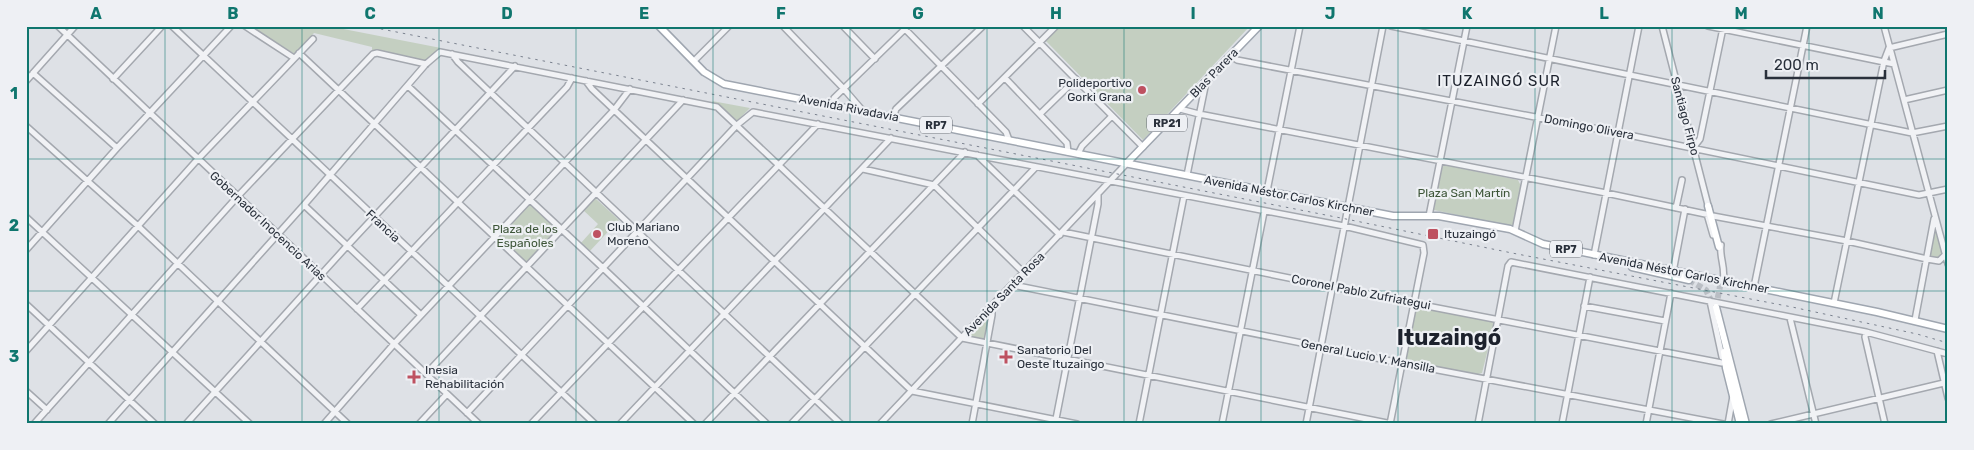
<svg xmlns="http://www.w3.org/2000/svg" width="1974" height="450" font-family="Rubik,sans-serif">
<rect width="100%" height="100%" fill="#dee1e6"/>
<!-- green -->
<path fill="#c4cfc1" d="M249,26H328L441,48L426,62L372,50V47L314,33L295,54Z
M1056,26H1250L1143,140L1044,39Z
M712,101L750,108L736,122Z
M1444,165L1518,180L1521,186L1514,224L1510,226L1434,210L1440,170Z
M595,198L619,220L589,252L580,244L598,224L583,210Z
M530,202L559,229L525,263L498,237Z
M1936,233L1942,254L1937,259L1932,257L1929,254L1933,234Z
M1418,307L1493,322L1494,325L1482,373L1478,374L1411,362L1406,358L1414,309Z
M989,315L986,339L968,337L969,336Z"/>
<g fill="none" stroke-linecap="round" stroke-linejoin="round">
<!-- major-tunnel -->
<path stroke="#babec4" stroke-width="6" stroke-dasharray="6 3" stroke-linecap="butt" d="M1689,280L1706,290L1713,305
M1716,307L1722,276"/>
<!-- minor casing -->
<g stroke="#a4a8af" stroke-width="8">
<path id="minor" d="M58,26L479,424
M172,26L595,424
M245,26L294,58
M783,26L844,89L863,111
M843,26L875,59
M902,26L1006,132L1009,140
M1023,26L1143,147
M1391,26L1912,133L1948,126
M1662,26L1709,209
M1708,26L1894,64
M1884,26L1948,264
M1889,48L1948,34
M299,53L694,424
M452,54L458,62L841,424
M1231,56L1237,60L1619,133L1919,195L1948,189
M694,61L729,26
M33,73L117,148
M1005,78L1067,143L1068,152
M113,79L162,26
M26,81L75,26
M586,81L592,89L912,391L1077,424
M408,86L603,268L767,424
M1904,100L1948,90
M978,104L1056,26
M833,105L834,98L908,26
M1180,109L1199,114L1606,193L1710,215
M1040,114L1076,79
M893,117L896,109L983,26
M26,126L138,226L348,424
M1693,148L1700,139L1723,28
M1078,154L1082,146L1112,116
M977,155L1060,235
M863,169L934,185L1024,273
M1187,175L1206,82
M1267,191L1300,26
M304,205L421,315
M1676,208L1682,180
M1707,214L1713,235
M1429,216L1467,26
M1713,216L1847,241L1927,259L1939,261L1947,253
M26,217L250,424
M1515,231L1556,26
M1063,232L1427,306L1722,363
M1721,245C1719,257 1726,268 1723,281
M26,250L117,148L231,26
M1594,255L1639,26
M1673,272L1685,209
M1013,285L1401,363L1723,424
M1754,287L1807,26
M1710,301L1722,357
M1834,303L1884,61L1889,48
M26,304L155,424
M1584,306L1665,321
M357,309L567,87L572,78
M1790,318L1816,424
M1915,320L1934,219
M1866,332L1865,337L1885,424
M26,351L198,159L313,39
M1937,351L1948,398
M426,374L683,100
M26,391L47,410
M467,413L737,125L753,112L1344,226L1423,245L1424,253L1390,424
M34,424L238,196L373,54L377,53L426,64
M108,424L304,205L426,64L440,52L717,107L962,338L1392,424
M186,424L347,246L515,66
M324,424L394,344L614,110L630,89
M419,424L447,394
M531,424L818,124
M620,424L891,138
M705,424L965,152
M791,424L1036,167
M880,424L1127,163
M972,424L992,315V308
M1055,424L1098,204V195
M1139,424L1184,196
M1222,424L1264,212
M1306,424L1383,26
M1478,424L1508,266L1511,262L1866,332L1948,354
M1562,424L1590,277
M1646,424L1671,293
M1728,424L1733,396
M1771,424L1948,382"/>
</g>
<!-- major casing -->
<g stroke="#9fa6b0" stroke-width="9">
<path id="major" d="M659,26L704,72L724,84L1393,216H1439L1510,229L1543,244L1877,312L1948,329
M1127,163L1259,26
M1708,206L1719,247
M1632,267L1689,280
M1716,307L1746,424
M1724,352L1726,368L1740,424"/>
</g>
<!-- minor -->
<use href="#minor" stroke="#f1f2f5" stroke-width="5"/>
<!-- major -->
<use href="#major" stroke="#fff" stroke-width="6"/>
<!-- rail -->
<path stroke="#7a818e" stroke-width="1" stroke-dasharray="2.5 5" stroke-linecap="butt" d="M366,26L1346,219L1512,253L1792,307L1917,334L1948,343"/>
</g>
<!-- grid -->
<path fill="none" stroke="#0f766e" stroke-width="1" stroke-opacity="0.55" d="M165,26V424M302,26V424M439,26V424M576,26V424M713,26V424M850,26V424M987,26V424M1124,26V424M1261,26V424M1398,26V424M1535,26V424M1672,26V424M1809,26V424M26,159H1948M26,291H1948"/>
<!-- markers -->
<g fill="#be5160" stroke="#eef0f4" stroke-width="2">
<circle cx="1142" cy="90" r="5"/>
<circle cx="597" cy="234" r="5"/>
<rect x="1427" y="228" width="12" height="12" rx="2.5"/>
<path d="M1003.5 349.5h5v5h5v5h-5v5h-5v-5h-5v-5h5z"/>
<path d="M411.5 369.5h5v5h5v5h-5v5h-5v-5h-5v-5h5z"/>
</g>
<g text-anchor="middle" stroke-width="4.5" stroke-linejoin="round" paint-order="stroke">
<!-- shield labels -->
<g fill="#eef0f4" stroke="#646a72" stroke-width="1">
<rect x="1147" y="114.5" width="40" height="17" rx="4"/>
<rect x="920" y="116.5" width="32" height="17" rx="4"/>
<rect x="1550" y="240.5" width="32" height="17" rx="4"/>
</g>
<g font-size="11" font-weight="bold" fill="#29303b">
<text x="1167" y="127">RP21</text>
<text x="936" y="129">RP7</text>
<text x="1566" y="253">RP7</text>
</g>
<!-- street labels -->
<g font-size="12" fill="#29303b" stroke="#eef0f4">
<text transform="translate(1214 73) rotate(-46)" y="4">Blas Parera</text>
<text transform="translate(849 108) rotate(11)" y="4">Avenida Rivadavia</text>
<text transform="translate(1685 116) rotate(75)" y="4">Santiago Firpo</text>
<text transform="translate(1589 127) rotate(11)" y="4">Domingo Olivera</text>
<text transform="translate(1289 196) rotate(11)" y="4">Avenida Néstor Carlos Kirchner</text>
<text transform="translate(268 226) rotate(43)" y="4">Gobernador Inocencio Arias</text>
<text transform="translate(383 226) rotate(43)" y="4">Francia</text>
<text transform="translate(1684 273) rotate(11)" y="4">Avenida Néstor Carlos Kirchner</text>
<text transform="translate(1361 292) rotate(11)" y="4">Coronel Pablo Zufriategui</text>
<text transform="translate(1004 294) rotate(-46)" y="4">Avenida Santa Rosa</text>
<text transform="translate(1368 356) rotate(11)" y="4">General Lucio V. Mansilla</text>
</g>
<!-- poi labels -->
<g font-size="12" fill="#29303b" stroke="#eef0f4" text-anchor="start">
<text x="1132" y="87" text-anchor="end">Polideportivo<tspan x="1132" dy="14">Gorki Grana</tspan></text>
<text x="607" y="231">Club Mariano<tspan x="607" dy="14">Moreno</tspan></text>
<text x="1444" y="238">Ituzaingó</text>
<text x="1017" y="354">Sanatorio Del<tspan x="1017" dy="14">Oeste Ituzaingo</tspan></text>
<text x="425" y="374">Inesia<tspan x="425" dy="14">Rehabilitación</tspan></text>
</g>
<!-- park labels -->
<g font-size="12" fill="#3d5538" stroke="#eef0f4">
<text x="1464" y="197">Plaza San Martín</text>
<text x="525" y="233">Plaza de los<tspan x="525" dy="14">Españoles</tspan></text>
</g>
<!-- quarter labels -->
<g font-size="15" letter-spacing="1" fill="#1c212c" stroke="#eef0f4">
<text x="1499" y="86">ITUZAINGÓ SUR</text>
</g>
<!-- town labels -->
<g font-size="22" font-weight="bold" fill="#1c212c" stroke="#eef0f4">
<text x="1449" y="345">Ituzaingó</text>
</g>
</g>
<!-- border -->
<rect width="1974" height="450" fill="none" stroke="#eef0f4" stroke-width="55"/>
<!-- scale -->
<path d="M1766 70v8h119v-8" fill="none" stroke="#29303b" stroke-width="2.5"/>
<text x="1774" y="70" font-size="15" fill="#29303b" stroke="#eef0f4" stroke-width="4" paint-order="stroke">200 m</text>
<rect x="28" y="28" width="1918" height="394" fill="none" stroke="#0f766e" stroke-width="2"/>
<g font-size="16" text-anchor="middle" font-weight="bold" fill="#0f766e">
<text x="96" y="19">A</text>
<text x="233" y="19">B</text>
<text x="370" y="19">C</text>
<text x="507" y="19">D</text>
<text x="644" y="19">E</text>
<text x="781" y="19">F</text>
<text x="918" y="19">G</text>
<text x="1056" y="19">H</text>
<text x="1193" y="19">I</text>
<text x="1330" y="19">J</text>
<text x="1467" y="19">K</text>
<text x="1604" y="19">L</text>
<text x="1741" y="19">M</text>
<text x="1878" y="19">N</text>
<text x="14" y="99">1</text>
<text x="14" y="231">2</text>
<text x="14" y="362">3</text>
</g>
</svg>
